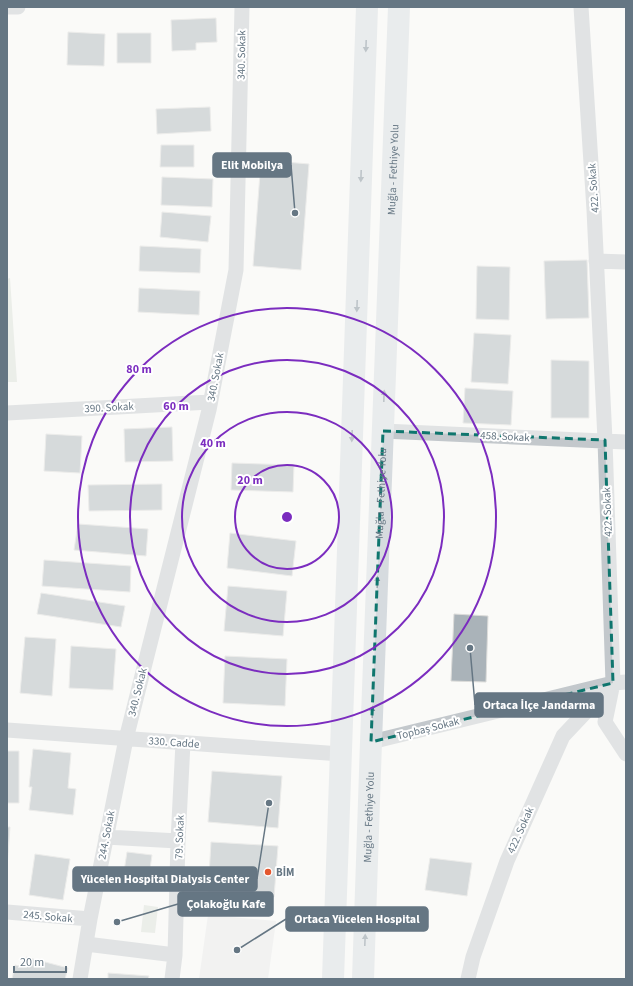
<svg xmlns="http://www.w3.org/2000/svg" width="633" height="986" font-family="'Source Sans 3',sans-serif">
<rect width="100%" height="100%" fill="#fafaf8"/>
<!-- built -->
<path fill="#e8e9e9" d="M208,915L276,921L268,979H199Z"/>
<!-- green -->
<path fill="#dadfd7" d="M10,278L17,382H7V279Z
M144,905L158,907L155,933L141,932Z"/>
<!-- building -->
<path fill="#aab3b9" stroke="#dcdcda" d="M216,18L217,42L196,43V50L172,51L171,20Z
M68,32L105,34L104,66L67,65Z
M117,33H151V63H117Z
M210,107L211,131L157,134L156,109Z
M161,145H194V167H160Z
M261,160L309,164L301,270L253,266Z
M162,177L213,179L212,207L161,205Z
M162,212L211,216L208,242L160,237Z
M140,246L201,249L200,273L139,271Z
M587,260L589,318L546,319L544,261Z
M477,266L510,267L509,320L476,319Z
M139,288L200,291L199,315L138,312Z
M474,333L511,335L508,384L471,382Z
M551,360L589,361V418H551Z
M465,388L513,391L511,425L463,423Z
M172,427L173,461L125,462L124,429Z
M46,434L82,436L80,473L44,471Z
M232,463L294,465L293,492L231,490Z
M162,484V510L89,511L88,485Z
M78,524L148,529L146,556L74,550Z
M230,533L296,541L292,576L227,568Z
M44,560L131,566L130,592L42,586Z
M228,586L287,591L283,636L224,631Z
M41,593L125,606L121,627L37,614Z
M454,614L488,616L486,682L451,681Z
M25,637L56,639L52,696L20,693Z
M71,646L116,649L113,690L69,688Z
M225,656L287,659L285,706L223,703Z
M33,749L71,753L68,788L76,789L73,815L29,810L32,787H29Z
M7,751H19V803H7Z
M212,771L282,776L278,828L208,822Z
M7,827H10L7,867Z
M211,842L278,846L274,897L208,893Z
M127,852L152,855L148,882L123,878Z
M35,854L70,859L63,900L29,895Z
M430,858L472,863L467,896L425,890Z
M26,957L68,968L65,979H12L15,965L24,967Z
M108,973L149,976L148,979H108Z"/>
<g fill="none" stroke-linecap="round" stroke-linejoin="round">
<!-- minor -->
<path stroke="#c3c8cc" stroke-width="15" d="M7,7H18
M596,261L626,262
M7,413L210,402
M383,431L626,442
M613,683L605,722L626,754
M7,730L341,754
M371,742L613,683L626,682
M106,837L178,841
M7,912L90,919
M86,944L175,955
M80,979L90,919L126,739L209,410L236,270L242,7
M172,979L175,955L178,841L183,743
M468,979L473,957L507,861L563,736L613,683L605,440L594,210L581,7"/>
<!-- trunk -->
<g stroke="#d6dbdf" stroke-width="22">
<path d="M333,979L367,7"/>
<path id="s1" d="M363,979L371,742L399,7"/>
</g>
</g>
<!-- one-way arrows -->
<defs><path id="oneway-solid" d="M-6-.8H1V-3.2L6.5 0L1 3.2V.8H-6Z"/></defs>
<g fill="#768591">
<use href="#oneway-solid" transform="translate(366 46) rotate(92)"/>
<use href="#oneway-solid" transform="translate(361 176) rotate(92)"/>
<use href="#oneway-solid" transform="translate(357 306) rotate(92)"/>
<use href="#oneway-solid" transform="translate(384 396) rotate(-88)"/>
<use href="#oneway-solid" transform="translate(352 436) rotate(92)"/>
<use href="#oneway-solid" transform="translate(377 582) rotate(-88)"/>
<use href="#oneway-solid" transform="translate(372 712) rotate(-88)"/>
<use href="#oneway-solid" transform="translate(365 940) rotate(-88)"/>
</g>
<!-- marked area -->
<path d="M0 0H633V986H0ZM383,431L605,440L613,683L371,742Z" fill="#fafaf8" fill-opacity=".55" fill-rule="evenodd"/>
<path fill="none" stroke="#0f766e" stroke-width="3" stroke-dasharray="8 5" stroke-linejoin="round" d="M383,431L605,440L613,683L371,742Z"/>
<!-- distance rings -->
<g fill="none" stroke="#7b2cbf" stroke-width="2">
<circle cx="287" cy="517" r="52"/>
<circle cx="287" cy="517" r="105"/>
<circle cx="287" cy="517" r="157"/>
<circle cx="287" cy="517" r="209"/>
</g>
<!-- markers -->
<circle fill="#e4572e" stroke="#fff" stroke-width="1.5" cx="268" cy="872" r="4"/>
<g text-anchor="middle" stroke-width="4" stroke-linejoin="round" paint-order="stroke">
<!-- street labels -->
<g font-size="11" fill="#657683" stroke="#fff">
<text transform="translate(241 55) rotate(-89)" y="4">340. Sokak</text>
<text dy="4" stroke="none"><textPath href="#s1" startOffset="810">Muğla - Fethiye Yolu</textPath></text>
<text transform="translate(593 188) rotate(-94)" y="4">422. Sokak</text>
<text transform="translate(215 377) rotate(-79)" y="4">340. Sokak</text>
<text transform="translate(109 407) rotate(-3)" y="4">390. Sokak</text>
<text transform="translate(505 436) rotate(3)" y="4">458. Sokak</text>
<text dy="4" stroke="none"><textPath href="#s1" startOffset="486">Muğla - Fethiye Yolu</textPath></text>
<text transform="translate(607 512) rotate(-92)" y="4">422. Sokak</text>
<text transform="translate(137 692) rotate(-76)" y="4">340. Sokak</text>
<text transform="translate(428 728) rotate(-14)" y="4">Topbaş Sokak</text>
<text transform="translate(174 742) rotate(4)" y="4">330. Cadde</text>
<text dy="4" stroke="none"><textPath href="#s1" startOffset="162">Muğla - Fethiye Yolu</textPath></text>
<text transform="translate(520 830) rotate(-66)" y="4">422. Sokak</text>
<text transform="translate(106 835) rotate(-79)" y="4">244. Sokak</text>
<text transform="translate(179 837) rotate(-88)" y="4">79. Sokak</text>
<text transform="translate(48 916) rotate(5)" y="4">245. Sokak</text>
</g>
<!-- poi labels -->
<g font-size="11" font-weight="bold" fill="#657683" stroke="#fff" text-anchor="start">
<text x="276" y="876">BİM</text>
</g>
</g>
<circle cx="287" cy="517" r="6" fill="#7b2cbf" stroke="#fff" stroke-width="2"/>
<g font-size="12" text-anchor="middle" font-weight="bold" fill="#7b2cbf" stroke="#fff" stroke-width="4" stroke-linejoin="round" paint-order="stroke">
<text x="139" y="373">80 m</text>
<text x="176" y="410">60 m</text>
<text x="213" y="447">40 m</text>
<text x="250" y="484">20 m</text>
</g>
<!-- callouts -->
<path fill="none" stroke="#657683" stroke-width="1.5" d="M295 213L291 165M470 648L475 705M269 803L257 879M117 922L178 904M237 950L286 919"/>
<g fill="#657683" stroke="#fff" stroke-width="1.5">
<circle cx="295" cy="213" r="4"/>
<circle cx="470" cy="648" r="4"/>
<circle cx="269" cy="803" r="4"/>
<circle cx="117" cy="922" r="4"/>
<circle cx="237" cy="950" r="4"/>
</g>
<g fill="#657683" stroke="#657683" stroke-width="1.5">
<rect x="213" y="153" width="78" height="24" rx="4"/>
<rect x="475" y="693" width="128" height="24" rx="4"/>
<rect x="73" y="867" width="184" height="24" rx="4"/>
<rect x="178" y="892" width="95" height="24" rx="4"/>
<rect x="286" y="907" width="142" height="24" rx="4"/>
</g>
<g font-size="12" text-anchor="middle" font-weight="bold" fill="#fff">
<text x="252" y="169">Elit Mobilya</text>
<text x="539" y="709">Ortaca İlçe Jandarma</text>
<text x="165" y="883">Yücelen Hospital Dialysis Center</text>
<text x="226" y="908">Çolakoğlu Kafe</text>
<text x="357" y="923">Ortaca Yücelen Hospital</text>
</g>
<!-- border -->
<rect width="633" height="986" fill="none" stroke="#657683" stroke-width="16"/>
<!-- scale -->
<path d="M14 966v6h52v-6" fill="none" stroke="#657683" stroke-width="2"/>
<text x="20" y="966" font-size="12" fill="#657683" stroke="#ffffff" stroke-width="3" paint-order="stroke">20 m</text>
</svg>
